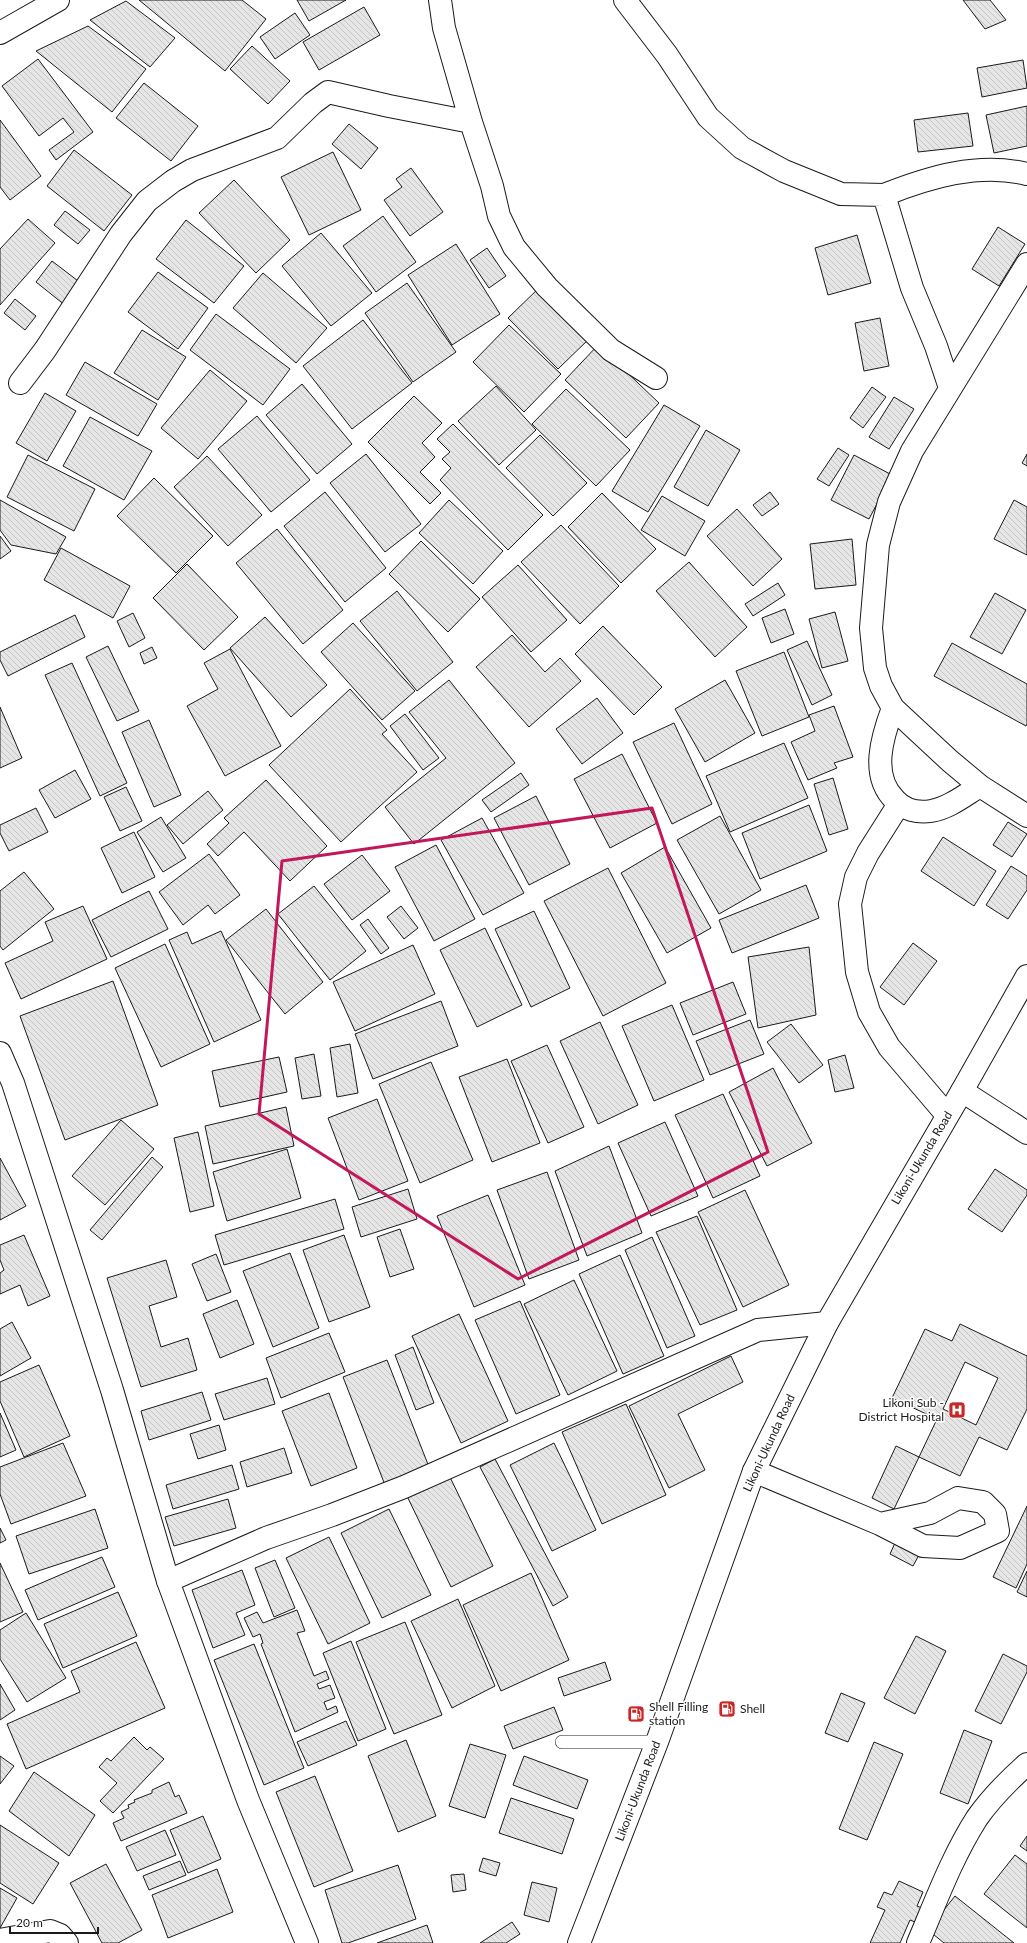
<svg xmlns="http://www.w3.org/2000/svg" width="1027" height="1943" font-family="Lato,sans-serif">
<defs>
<pattern id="building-back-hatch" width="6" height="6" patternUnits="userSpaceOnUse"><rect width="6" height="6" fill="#e6e6e6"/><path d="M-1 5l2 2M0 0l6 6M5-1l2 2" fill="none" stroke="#c5c5c5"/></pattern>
</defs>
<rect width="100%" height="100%" fill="#fff"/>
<!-- building -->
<path fill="url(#building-back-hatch)" stroke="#1a1a1a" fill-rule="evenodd" d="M139,0H242L266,19L225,71Z
M297,0H346L309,21Z
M963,0H990L1006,20L985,29Z
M126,1L175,38L150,67L90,20Z
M364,7L380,35L319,70L303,42Z
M295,13L310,35L275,59L260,37Z
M88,26L146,69L112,112L36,51Z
M252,46L290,81L268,104L230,69Z
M38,59L93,132L56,160L49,150L74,132L63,118L39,136L2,86Z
M1023,60L1027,88L982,97L977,68Z
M144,83L198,126L171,161L116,118Z
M1027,106V146L994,153L986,115Z
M968,113L973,146L918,152L914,120Z
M0,120L41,176L10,200L0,187Z
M349,124L378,148L361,169L332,144Z
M74,150L132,195L104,231L47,186Z
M333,152L361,210L309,235L281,177Z
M411,168L443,212L410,236L384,200L402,187L396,179Z
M234,180L290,240L256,273L199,213Z
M65,211L90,230L78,244L54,225Z
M383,216L416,262L376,292L343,246Z
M28,219L55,243L0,305V249Z
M186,220L244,266L214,303L156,259Z
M998,227L1025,244L999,286L972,269Z
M321,233L372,293L331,326L282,266Z
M857,235L871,283L828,295L815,248Z
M456,244L500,314L452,345L408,275Z
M487,248L506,276L489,288L470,260Z
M52,261L82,284L66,306L36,282Z
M158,272L208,308L178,349L128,312Z
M263,273L327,328L296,363L233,308Z
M407,283L456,352L413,382L365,313Z
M541,286L591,337L558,369L508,318Z
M15,299L36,316L25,330L4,313Z
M216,314L290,369L263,405L190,350Z
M880,318L889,366L864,371L855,323Z
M363,320L412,383L352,429L303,366Z
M509,325L561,374L524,412L473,362Z
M142,330L186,357L158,400L114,373Z
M598,345L659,403L626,438L565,380Z
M85,362L157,404L138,436L66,395Z
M210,370L247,401L198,459L161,428Z
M302,384L352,444L317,474L266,415Z
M496,386L536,430L499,465L458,421Z
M872,387L886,397L863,428L850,418Z
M566,389L630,450L596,486L532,424Z
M45,393L76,411L47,461L16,443Z
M414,396L442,423L422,443L435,457L420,472L441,493L430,504L368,442Z
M894,397L914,409L889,449L869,437Z
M664,405L700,426L648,512L612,491Z
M257,416L310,480L271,512L218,449Z
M90,417L152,451L124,500L63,466Z
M453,424L543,515L508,550L440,480L451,468L442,459L450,452L437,439Z
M706,430L740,450L708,506L674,487Z
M540,435L587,483L553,516L506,468Z
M838,448L849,455L829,486L817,479Z
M366,454L421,524L385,552L330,483Z
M1027,454V466L1022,463Z
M28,455L95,489L74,531L7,497Z
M854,455L892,475L869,519L831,500Z
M207,456L262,515L228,546L174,487Z
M154,478L213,536L176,573L117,516Z
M325,492L386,568L345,602L284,526Z
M770,492L779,504L762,516L753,505Z
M602,493L656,549L621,583L568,527Z
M662,496L705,521L685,556L641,530Z
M0,500L66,537L56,554L11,545L0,530Z
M449,500L503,551L473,584L419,533Z
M1014,500L1027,507V555L994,539Z
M737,509L782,559L753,586L707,536Z
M561,525L619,586L580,624L521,562Z
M277,529L343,610L303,644L236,563Z
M0,536L11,551L0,559Z
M852,539L856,585L815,589L810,544Z
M421,541L480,599L448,632L389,574Z
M61,548L130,586L113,618L44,580Z
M689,562L747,627L715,657L656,591Z
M187,564L238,617L204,650L153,598Z
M518,565L567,620L531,652L482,597Z
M778,583L785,595L753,616L745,604Z
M397,591L453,662L417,691L360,621Z
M995,593L1026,610L1002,654L970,637Z
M785,609L794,634L771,643L762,618Z
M835,612L848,661L822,668L809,619Z
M133,613L145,638L129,647L117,621Z
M75,615L85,637L8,676L0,660V652Z
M265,617L327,685L291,717L230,648Z
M353,623L415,691L382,720L321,652Z
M603,626L662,687L634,715L575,654Z
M512,635L545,672L560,658L581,681L529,727L476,667Z
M807,641L832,695L812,705L787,650Z
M952,643L1027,684V724L1026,726L934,676Z
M108,646L139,711L117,721L86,657Z
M152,647L157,658L144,664L140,653Z
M230,649L281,746L225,776L187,706L218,689L204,663Z
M784,652L809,717L762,736L736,671Z
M72,663L127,783L100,796L45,675Z
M449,680L515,763L414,844L385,807L446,758L409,712Z
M725,680L755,733L705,762L675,709Z
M350,689L387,730L382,734L417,772L341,842L269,765Z
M597,698L623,733L582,764L556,729Z
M834,706L853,757L834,763L837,768L808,780L791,742L815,731L809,715Z
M0,707L22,758L0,768Z
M405,714L439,758L423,770L390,726Z
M149,720L181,795L154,807L122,732Z
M674,723L712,804L672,824L633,742Z
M784,743L808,798L730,832L706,776Z
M622,754L657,823L610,848L574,779Z
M75,770L91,799L55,818L39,790Z
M521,773L529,785L491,812L482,800Z
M833,778L848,829L829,835L814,784Z
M266,780L327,846L290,881L244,832L218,856L207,844L229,823L224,818Z
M126,787L142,821L120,831L104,797Z
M208,791L223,810L183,844L167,825Z
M536,796L570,864L529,885L494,818Z
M809,805L827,851L760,879L742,833Z
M36,808L48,832L9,851L0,833V825Z
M720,816L761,890L719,914L677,840Z
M161,817L186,858L163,872L137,832Z
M482,818L524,893L483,915L441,840Z
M1008,822L1027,834L1012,857L993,845Z
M134,832L155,877L122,893L101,848Z
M943,837L996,871L974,906L921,871Z
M436,845L475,919L434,941L395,867Z
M665,847L711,928L667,953L621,873Z
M209,854L240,895L215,914L208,905L183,925L159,892Z
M362,855L390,891L352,920L324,884Z
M1011,866L1027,876V890L1008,919L986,905Z
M608,868L666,983L603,1016L544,901Z
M24,872L54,909L3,950L0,946V891Z
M806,885L819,918L732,953L719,920Z
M314,886L366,951L330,980L278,914Z
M149,891L168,929L111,957L92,920Z
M83,906L107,959L21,999L5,963L53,941L45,922Z
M401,906L418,928L404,939L387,917Z
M266,909L323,982L285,1014L226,940Z
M534,911L570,988L531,1007L495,929Z
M368,919L389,948L381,954L360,925Z
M485,928L522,1005L477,1027L440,950Z
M221,931L261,1020L214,1042L169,940L187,932L192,944Z
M913,943L937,961L904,1005L880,987Z
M165,944L210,1044L161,1067L115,968Z
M413,945L435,994L355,1031L333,982Z
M809,947L816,1015L758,1028L748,957Z
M113,981L158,1105L65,1140L20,1016Z
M733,982L746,1014L693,1035L680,1003Z
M441,1001L458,1046L373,1079L355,1034Z
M672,1005L704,1080L654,1101L622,1026Z
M750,1020L764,1054L710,1075L696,1041Z
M600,1022L638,1105L598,1124L560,1041Z
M791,1024L823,1065L799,1083L767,1042Z
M350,1044L358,1093L337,1097L330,1048Z
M547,1045L584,1127L548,1143L511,1061Z
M314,1054L321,1096L302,1099L295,1058Z
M845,1055L854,1088L835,1092L828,1060Z
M279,1057L287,1092L220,1107L212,1071Z
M507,1059L540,1143L492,1162L459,1077Z
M431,1062L473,1160L420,1183L379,1084Z
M773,1068L812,1143L767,1166L729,1092Z
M723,1094L760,1176L713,1198L675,1115Z
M377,1099L408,1181L359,1200L328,1118Z
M286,1107L294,1146L213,1164L205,1126Z
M121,1120L154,1149L105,1205L72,1176Z
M665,1122L698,1196L651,1216L618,1143Z
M198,1132L214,1206L190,1212L174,1138Z
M609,1146L642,1233L587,1256L555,1171Z
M287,1149L301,1198L227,1221L213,1172Z
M152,1157L163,1167L102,1240L90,1230Z
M0,1158L26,1206L0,1220Z
M995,1169L1027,1190V1195L1002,1232L968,1209Z
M547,1172L579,1260L529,1279L497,1190Z
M408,1189L417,1219L361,1237L352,1207Z
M745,1190L789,1285L743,1307L698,1212Z
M488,1195L525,1285L474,1307L437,1216Z
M335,1199L344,1229L224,1265L215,1235Z
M697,1216L737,1310L700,1325L656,1232Z
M400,1229L414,1269L390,1277L377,1237Z
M24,1235L50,1296L28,1306L20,1285L0,1294V1273L4,1270L0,1260V1245Z
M344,1235L370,1307L329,1322L303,1250Z
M652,1237L695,1336L667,1348L625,1250Z
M290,1253L319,1328L273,1347L243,1271Z
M216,1254L231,1292L207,1301L192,1264Z
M620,1255L664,1356L623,1374L579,1274Z
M166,1260L177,1297L149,1306L161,1347L188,1338L197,1370L141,1387L107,1278Z
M574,1280L617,1371L568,1395L524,1304Z
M237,1300L254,1344L220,1358L203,1314Z
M520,1301L560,1395L516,1414L475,1320Z
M459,1314L508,1421L461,1443L412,1336Z
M12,1322L31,1358L0,1376V1329Z
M960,1324L1027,1356V1409L1007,1450L979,1437L960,1476L919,1457L937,1419L892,1398L925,1329L952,1341ZM965,1362L998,1378L976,1425L943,1409Z
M329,1333L345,1372L281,1398L266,1358Z
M413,1347L434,1403L416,1410L395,1355Z
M731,1356L743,1382L678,1414L705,1470L669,1488L629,1406Z
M387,1360L429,1467L385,1485L343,1377Z
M39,1365L70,1436L24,1457L0,1401V1382Z
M267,1378L275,1404L224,1420L215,1394Z
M202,1392L211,1420L149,1440L141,1411Z
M329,1393L357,1468L311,1486L282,1411Z
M626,1404L666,1495L602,1524L562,1432Z
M0,1413L16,1450L0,1457Z
M219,1425L226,1450L198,1459L190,1434Z
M63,1443L86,1496L11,1524L0,1494V1467Z
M554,1443L596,1530L552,1551L510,1465Z
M896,1446L919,1457L894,1509L872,1498Z
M284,1448L292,1473L247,1487L240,1462Z
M495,1459L568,1597L553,1606L480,1467Z
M232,1465L239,1489L173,1509L166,1485Z
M448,1473L493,1566L451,1587L406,1494Z
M228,1499L236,1528L174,1546L165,1517Z
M1027,1506V1564L1016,1588L993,1577Z
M95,1509L108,1548L29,1574L16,1536Z
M389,1509L431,1595L382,1618L341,1533Z
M0,1528L6,1540L0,1543Z
M329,1537L370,1623L328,1644L286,1558Z
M895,1543L919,1555L913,1566L890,1554Z
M102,1557L115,1587L38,1620L25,1590Z
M275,1560L295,1608L274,1617L255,1568Z
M0,1563L23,1612L0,1622Z
M242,1570L255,1605L236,1613L245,1635L213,1648L192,1590Z
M1027,1571V1597L1017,1592Z
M531,1573L569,1660L501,1691L463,1605Z
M118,1592L137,1636L63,1668L44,1624Z
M458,1599L495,1686L452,1708L411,1621Z
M297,1610L305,1631L297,1633L314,1676L326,1671L329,1679L317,1684L319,1689L330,1685L335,1698L324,1702L327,1710L336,1706L338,1712L295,1732L261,1644L263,1643L260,1634L253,1637L244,1618L257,1612L263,1623Z
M26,1613L66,1678L27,1702L0,1659V1630Z
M405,1622L442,1715L394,1734L356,1642Z
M916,1636L946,1651L915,1714L884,1698Z
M351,1641L386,1729L358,1741L323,1653Z
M136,1642L165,1708L26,1769L7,1724L80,1692L71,1671Z
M254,1644L304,1768L264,1785L214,1660Z
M1003,1654L1027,1666V1672L1001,1724L975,1711Z
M605,1662L611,1680L564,1696L558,1678Z
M0,1684L15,1710L0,1720Z
M841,1693L865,1703L848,1742L825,1733Z
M554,1707L563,1730L513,1749L504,1726Z
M346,1721L357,1745L308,1766L297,1742Z
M964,1730L992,1741L968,1804L940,1793Z
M134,1737L147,1750L150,1747L164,1759L113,1813L100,1801L117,1783L99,1767L107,1758L111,1761Z
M406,1740L436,1816L398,1832L368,1756Z
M874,1742L903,1754L867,1840L839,1829Z
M470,1744L506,1755L485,1818L449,1806Z
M0,1756L14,1766L0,1784Z
M524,1756L588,1780L577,1809L513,1785Z
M34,1772L95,1815L69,1856L9,1811Z
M315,1776L353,1871L314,1887L276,1792Z
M169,1782L175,1797L179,1795L187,1813L121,1841L113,1823L124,1818L121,1812L129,1808L128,1805L135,1802L134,1800L152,1793V1790Z
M511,1798L574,1819L562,1854L499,1833Z
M203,1816L221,1859L188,1873L170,1830Z
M0,1825L59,1863L33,1904L0,1883Z
M165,1830L176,1855L137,1871L126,1847Z
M1027,1836V1851L1020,1846Z
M1015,1855L1027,1864V1928L984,1894Z
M483,1858L500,1863L496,1876L479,1871Z
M180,1861L186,1875L149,1890L143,1876Z
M106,1864L142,1930L118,1943H102L70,1883Z
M398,1865L416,1919L348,1943H342L325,1890Z
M217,1869L233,1912L168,1938L152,1895Z
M464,1874L466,1890L453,1892L451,1875Z
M899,1881L923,1892L917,1906L922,1908L915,1922L910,1920L900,1943H870L885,1910L877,1907L884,1892L892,1895Z
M532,1882L557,1888L549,1922L524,1915Z
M0,1888L17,1898L0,1928Z
M955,1896L1014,1943H944L928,1930Z
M512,1922L520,1934L506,1943H480Z
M427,1925L433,1943H377Z"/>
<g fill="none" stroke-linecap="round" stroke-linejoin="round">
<!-- service casing -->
<g stroke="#1a1a1a" stroke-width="14">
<path id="service" d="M562,1742H657"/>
</g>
<!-- minor casing -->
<g stroke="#1a1a1a" stroke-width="24">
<path id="minor" d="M440,0L444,28L471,122L492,186L499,216L514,247L547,287L611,350L656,378
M625,0L667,55L708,117L742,148L784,171L841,194L884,195
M1027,264L912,451L889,502L878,545L871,628L875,668L881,686L893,708L950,761L980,786L1027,816
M20,383L45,350L121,234L147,201L173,181L192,170L277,138L313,103L328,92L389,106L471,122
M950,388L936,346L912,288L884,195C929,177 979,162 1027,174
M893,708C882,737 870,776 895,800C904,810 918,813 931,811C949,808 965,795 980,786
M899,804L868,853L856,877L850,904L857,972L869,1012L889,1047L947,1115
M962,1091L1027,1133
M754,1471L880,1524L923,1546L960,1548L998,1531L995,1514L983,1502L958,1498L930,1513L880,1524
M168,1581L266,1538L332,1515L404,1487L758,1330L827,1323
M0,1940L50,1931L60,1935L67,1943
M918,1943C936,1901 952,1857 977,1818C991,1798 1009,1780 1027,1764"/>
</g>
<!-- trunk casing -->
<g stroke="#1a1a1a" stroke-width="24">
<path id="trunk" d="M0,33L58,0
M0,1053L13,1083L112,1390L168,1581L248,1800L307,1943
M579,1943L657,1742L754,1471L827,1323L962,1091L1027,976"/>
</g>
<!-- service -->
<use href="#service" stroke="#fff" stroke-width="13"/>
<!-- minor -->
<use href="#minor" stroke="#fff" stroke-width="22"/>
<!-- trunk -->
<use href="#trunk" stroke="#fff" stroke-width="22"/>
</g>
<!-- marked area -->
<path fill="none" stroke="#c2185b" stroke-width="3" stroke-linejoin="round" d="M652,808L768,1152L518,1279L259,1114L282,861Z"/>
<!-- icons -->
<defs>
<g id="hospital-square" transform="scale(0.9)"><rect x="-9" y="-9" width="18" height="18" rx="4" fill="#c62828" stroke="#fff"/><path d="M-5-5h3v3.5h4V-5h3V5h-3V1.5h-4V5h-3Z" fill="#fff"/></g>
<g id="fuel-square" transform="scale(0.9)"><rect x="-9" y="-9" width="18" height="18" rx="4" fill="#c62828" stroke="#fff"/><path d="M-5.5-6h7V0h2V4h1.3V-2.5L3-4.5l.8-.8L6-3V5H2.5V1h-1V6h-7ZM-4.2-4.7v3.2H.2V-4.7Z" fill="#fff"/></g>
</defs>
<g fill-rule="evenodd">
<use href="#hospital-square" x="957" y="1410"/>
<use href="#fuel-square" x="727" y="1709"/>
<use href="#fuel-square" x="636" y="1714"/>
</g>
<g text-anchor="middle" stroke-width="3" stroke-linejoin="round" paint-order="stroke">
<!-- street labels -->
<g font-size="12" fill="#1a1a1a" stroke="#fff">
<text transform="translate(922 1158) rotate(-59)" y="4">Likoni-Ukunda Road</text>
<text transform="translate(769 1443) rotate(-65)" y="4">Likoni-Ukunda Road</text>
<text transform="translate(638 1791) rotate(-69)" y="4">Likoni-Ukunda Road</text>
</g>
<!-- poi labels -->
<g font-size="12" fill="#1a1a1a" stroke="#fff" text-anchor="start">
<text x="944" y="1407" text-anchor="end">Likoni Sub -<tspan x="944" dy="14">District Hospital</tspan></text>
<text x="649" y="1711">Shell Filling<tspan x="649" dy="14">station</tspan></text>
<text x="740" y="1713">Shell</text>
</g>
</g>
<!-- scale -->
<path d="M10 1927v6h88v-6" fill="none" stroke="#1a1a1a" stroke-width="2"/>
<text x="16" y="1927" font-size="12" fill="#1a1a1a" stroke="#ffffff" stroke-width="3" paint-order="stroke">20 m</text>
</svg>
